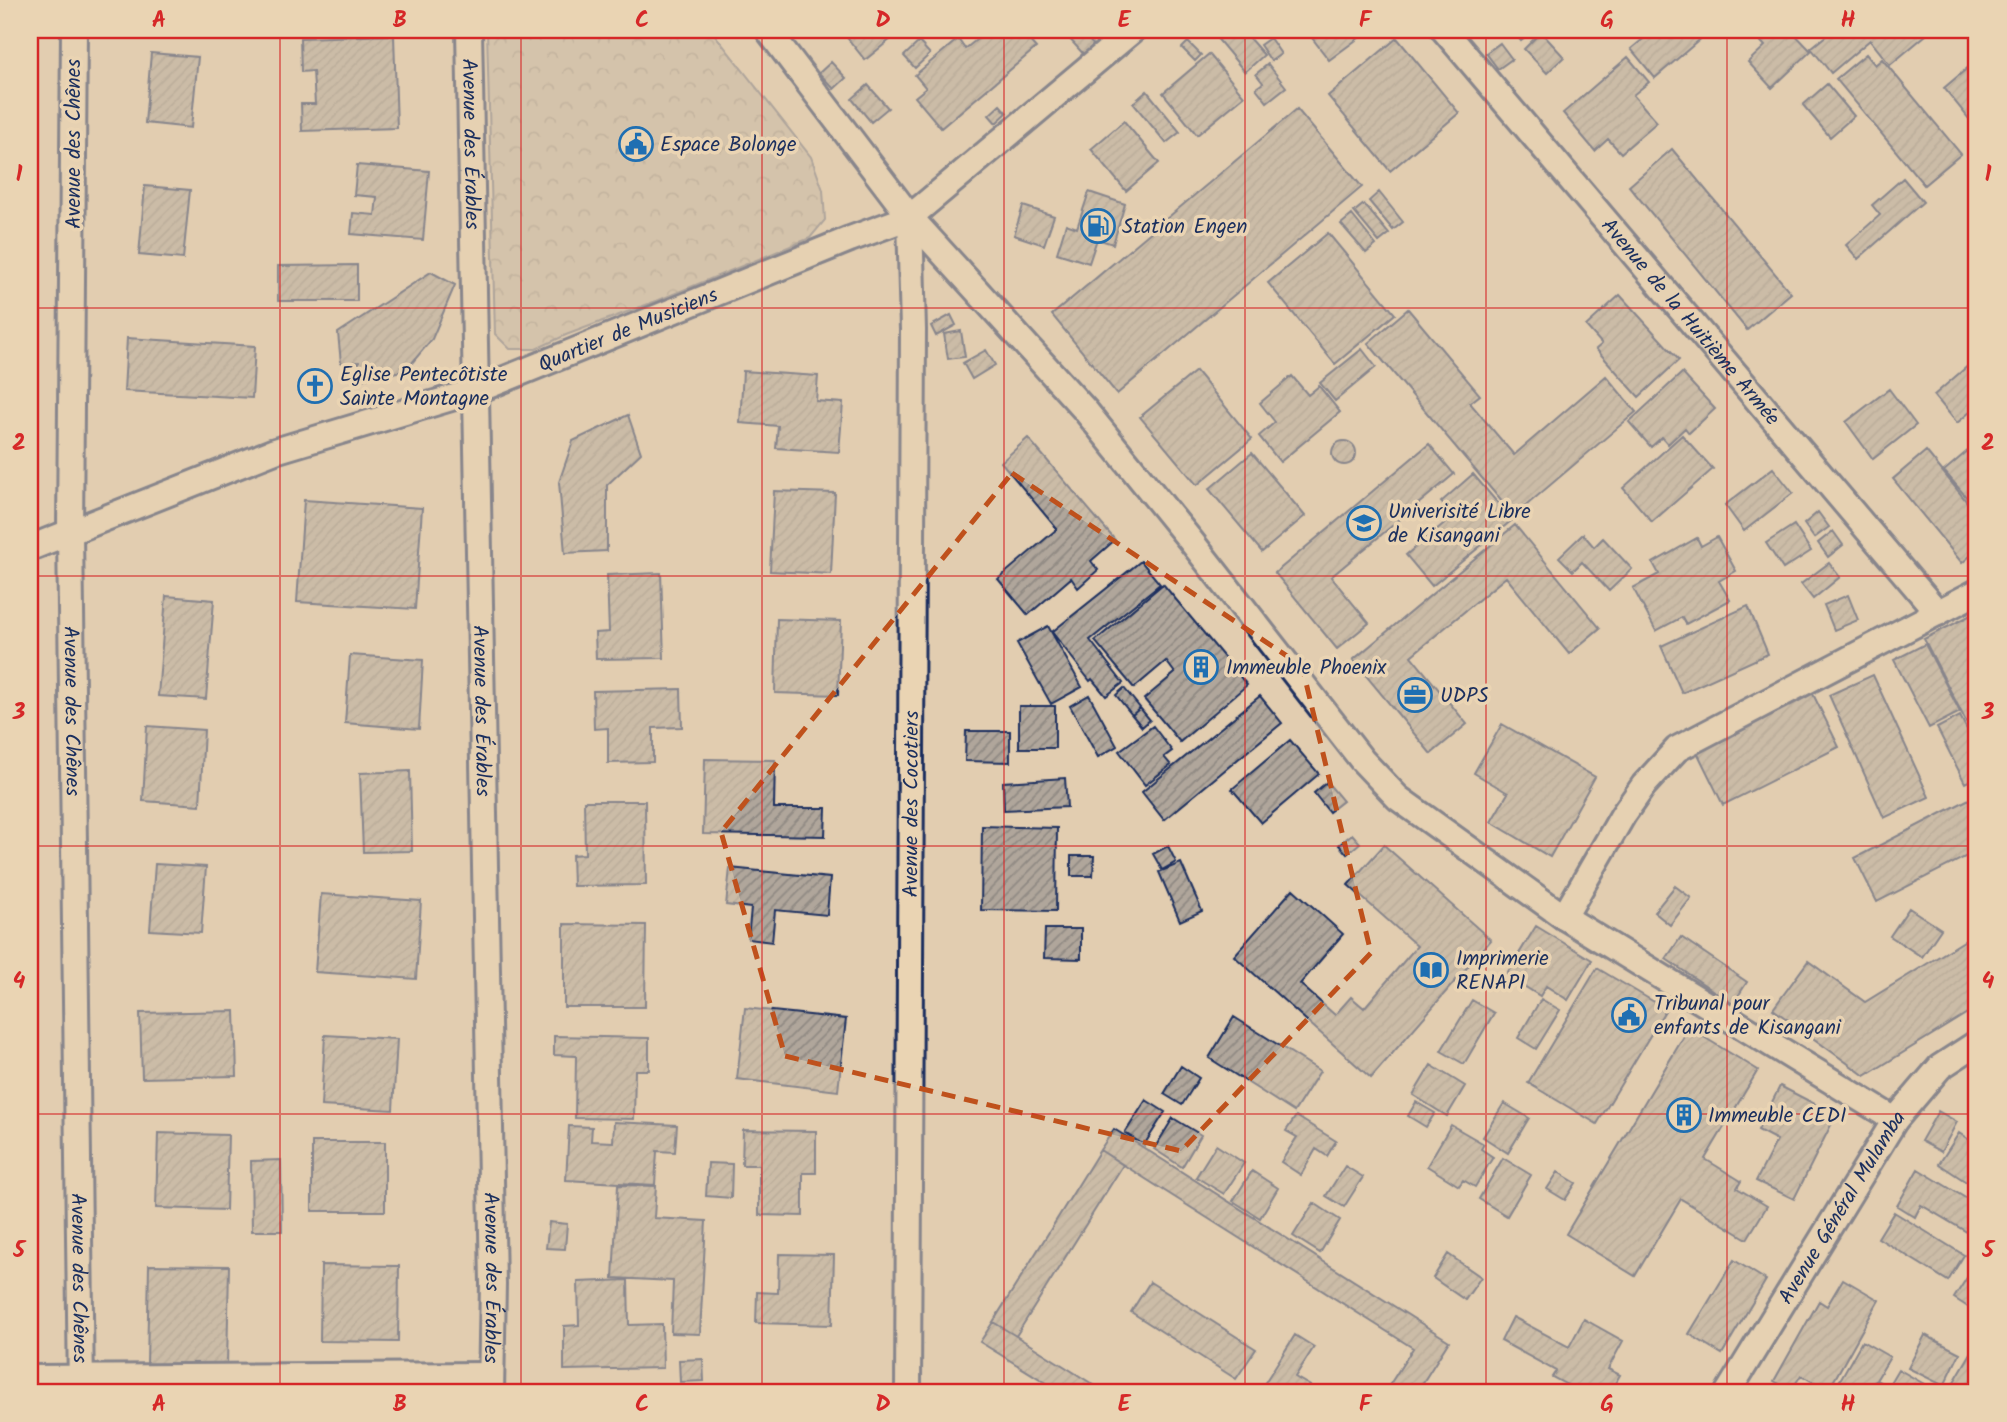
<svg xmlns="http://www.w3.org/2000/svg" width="2007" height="1422" font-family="Kalam,sans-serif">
<defs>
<pattern id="forest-crowns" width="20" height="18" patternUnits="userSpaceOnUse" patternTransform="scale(1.75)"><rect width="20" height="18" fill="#c4b6a4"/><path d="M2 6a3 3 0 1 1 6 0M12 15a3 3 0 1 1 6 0" fill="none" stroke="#9e9489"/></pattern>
<pattern id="building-hatch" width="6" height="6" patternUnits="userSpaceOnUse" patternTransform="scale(1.75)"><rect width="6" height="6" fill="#b0a69b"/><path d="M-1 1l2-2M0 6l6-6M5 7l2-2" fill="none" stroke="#8e8882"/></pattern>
</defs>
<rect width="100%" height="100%" fill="#e2cdb0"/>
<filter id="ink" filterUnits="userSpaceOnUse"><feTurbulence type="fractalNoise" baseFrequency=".0143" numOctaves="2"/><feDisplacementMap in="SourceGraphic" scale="14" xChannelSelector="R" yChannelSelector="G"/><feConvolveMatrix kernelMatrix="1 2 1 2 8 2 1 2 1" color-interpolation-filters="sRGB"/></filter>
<g filter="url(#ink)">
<!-- forest -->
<path fill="url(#forest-crowns)" stroke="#707281" stroke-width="2" d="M487,30H711L811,157L823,190L825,220L810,238L659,300L566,335L536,349H510L495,334Z"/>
<!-- building -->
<path fill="url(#building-hatch)" stroke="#1b2f5e" stroke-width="2" d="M841,30H902L865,60Z
M984,30H1020L1036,48L941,128L915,97L926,88L915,75L958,39L965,49L986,32Z
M1073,30H1080L1097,49L1087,58L1067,36Z
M1210,30H1242L1264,55L1245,72Z
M1306,30H1365L1367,32L1329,60Z
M1514,30H1535L1521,41L1513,31Z
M1654,30H1711L1655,78L1631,49Z
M1750,30H1791L1811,51L1772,88L1748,62L1765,46Z
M1833,30H1932L1890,65L1870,40L1831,73L1811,48Z
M1541,32L1564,57L1547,73L1524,49Z
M394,35L397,128L302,131L301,104H315L313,71L301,72L300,38Z
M1270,38L1281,54L1271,61L1260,45Z
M1397,38L1459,113L1390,171L1328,96Z
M919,42L930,54L915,68L904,56Z
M1188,42L1201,55L1195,61L1182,48Z
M1500,43L1512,59L1498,69L1486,53Z
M151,53L198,57L191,128L145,123Z
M1209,54L1244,96L1197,135L1163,93Z
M1866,54L1875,65L1882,59L1961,154L1924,185L1836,79Z
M1628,57L1649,82L1633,95L1657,122L1621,153L1608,139L1595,151L1563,113Z
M1977,60V129L1944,88Z
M831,62L846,78L834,89L819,73Z
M1268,64L1286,87L1267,102L1256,88L1263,83L1256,74Z
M1827,84L1854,116L1830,137L1803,105Z
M868,85L888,108L871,122L852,99Z
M1147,91L1180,132L1166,143L1133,103Z
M1000,105L1007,113L996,123L989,115Z
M1297,109L1362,187L1117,394L1052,315Z
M1124,121L1159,163L1126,191L1091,149Z
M1672,149L1791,293L1747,330L1629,186Z
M357,165L429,171L423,240L351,234L353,213L375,215L377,197L354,195Z
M1903,178L1923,202L1858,259L1846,245L1880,215L1872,205Z
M145,186L190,190L183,259L139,255Z
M1089,192L1125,204L1113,244L1097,239L1089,263L1057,253L1066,224L1077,228Z
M1379,192L1403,222L1393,230L1369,201Z
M1364,204L1389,234L1379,242L1354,212Z
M1023,206L1054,216L1044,245L1014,235Z
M1352,215L1376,245L1366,253L1341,224Z
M1328,233L1395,314L1335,364L1268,283Z
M357,265V301H278V266Z
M431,272L455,285L432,339L406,370L360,380L359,362L341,363L338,333Z
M1620,295L1679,360L1639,397L1596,349L1602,344L1586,326Z
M1408,309L1480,395L1470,403L1514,455L1606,376L1636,412L1514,516L1368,343Z
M951,315L956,325L936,336L931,326Z
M961,331L965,357L948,359L944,334Z
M127,338L255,346L252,398L124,391Z
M1362,349L1376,367L1335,401L1320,383Z
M986,350L995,365L972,379L963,363Z
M1977,358V406L1957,423L1934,395Z
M743,371L818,376L816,401L843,403L839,452L776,448L778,426L740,423Z
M1196,371L1252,439L1197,485L1140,417Z
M1682,373L1715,409L1689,433L1685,428L1668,444L1662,437L1651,447L1629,422Z
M1292,376L1308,395L1319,386L1340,412L1280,462L1259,436L1275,422L1260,403Z
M1889,389L1916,425L1873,459L1846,422Z
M628,415L641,453L607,485V551L565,553L559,482L573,441Z
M1682,435L1713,469L1652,522L1623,488Z
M1028,438L1115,540L1091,561L1098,570L1078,588L1071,578L1028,615L998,579L1057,529L1001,462Z
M1332 453a12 12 0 1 1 24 0a12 12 0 1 1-24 0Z
M1977,443V491L1968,499L1944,471Z
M1429,444L1454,474L1331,577L1369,623L1337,649L1275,573Z
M1926,451L1967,502L1977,493V550L1962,563L1893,479Z
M1252,453L1305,516L1262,552L1209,489Z
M1773,468L1793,493L1744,531L1725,505Z
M1473,474L1512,520L1432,586L1406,555L1453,516L1441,502Z
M774,491L835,493L831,574L770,571Z
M304,500L422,508L415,609L297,602Z
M1818,512L1829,527L1814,538L1804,524Z
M1515,525L1600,628L1569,654L1506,577L1411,656L1467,724L1431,754L1353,660Z
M1794,525L1811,551L1783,569L1766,543Z
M1833,531L1843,545L1828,557L1818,543Z
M1583,534L1594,547L1603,538L1632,569L1609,591L1582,562L1573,571L1559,557Z
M1717,537L1736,571L1719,581L1730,600L1686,624L1682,617L1656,631L1633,588L1659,574L1653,563L1697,538L1701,546Z
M1141,561L1160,584L1090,640L1123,683L1106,696L1092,679L1090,681L1052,632Z
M1829,563L1840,577L1813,599L1801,584Z
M661,573L664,658L596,659L595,633L609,632L607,575Z
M1163,584L1247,685L1180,742L1144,699L1175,673L1166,661L1134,688L1095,641Z
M1848,595L1858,620L1834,630L1824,605Z
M166,596L214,600L206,699L158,696Z
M1748,606L1768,654L1682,693L1661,646Z
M1977,612V743L1924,639Z
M777,619L841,621L838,695L775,693Z
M1048,626L1082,687L1051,704L1017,643Z
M1925,644L1960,712L1929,728L1894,660Z
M350,655L423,660L419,729L345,723Z
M1873,675L1929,797L1884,818L1829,695Z
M1124,688L1140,708L1132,715L1116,695Z
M681,689L682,727L653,728V762L608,763V728L594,729L593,691Z
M1812,692L1839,747L1723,805L1696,750Z
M1089,695L1117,746L1098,757L1070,706Z
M1260,696L1282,723L1164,820L1142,792Z
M1019,706H1055V748H1019Z
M1140,708L1150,720L1142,727L1132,715Z
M1960,716L1977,749V777L1965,783L1937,728Z
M1502,724L1595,777L1550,857L1491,822L1508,793L1474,773Z
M147,726L204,730L200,805L143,801Z
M1153,726L1172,751L1164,757L1171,765L1145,785L1119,751Z
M966,731H1010V762L965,761Z
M1290,740L1319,774L1261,823L1232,789Z
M705,759L775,760L774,808H826L825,836L703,834Z
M410,771L412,851L363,852L360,773Z
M1065,778L1067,807L1004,810L1003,782Z
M1327,782L1343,801L1329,812L1314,793Z
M1977,795V851L1877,902L1855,858Z
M584,801H645L646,885L573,886L572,855L585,854Z
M982,826L1057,828L1056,911L981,910Z
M1352,834L1360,843L1347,854L1339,845Z
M1384,845L1491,940L1371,1078L1234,956L1293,889L1343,934L1300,984L1335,1015L1351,997L1364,1008L1417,946L1348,885Z
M1168,846L1176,862L1162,870L1153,854Z
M1071,856H1094L1093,876H1071Z
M1181,863L1202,911L1180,921L1159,872Z
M155,864L206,867L201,933L150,930Z
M730,868L830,878L827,915L775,910L772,942L748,939L751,908L726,905Z
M1675,886L1691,898L1670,925L1654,912Z
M321,894L421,901L416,979L315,972Z
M1909,908L1941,929L1922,957L1890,936Z
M564,924L646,925L645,1007H564Z
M1536,926L1592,960L1568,1000L1546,986L1540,996L1506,975Z
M1045,929H1081V959L1044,958Z
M1977,933V1007L1865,1076L1773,1009L1808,961L1865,1002Z
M1681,937L1747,982L1733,1004L1666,959Z
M1597,968L1666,1009L1597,1124L1528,1083Z
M1541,999L1560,1010L1536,1049L1518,1038Z
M1472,1000L1494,1013L1464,1064L1441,1051Z
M745,1008L846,1019L838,1091L737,1079Z
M235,1011L237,1076L142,1078L140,1013Z
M1234,1017L1320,1071L1294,1112L1209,1058Z
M1689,1028L1758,1070L1705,1159L1741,1181L1737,1188L1767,1206L1747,1239L1681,1199L1635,1276L1566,1234Z
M325,1035L397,1039L393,1110L321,1106Z
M554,1036L649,1038V1070H635L634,1119L575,1118L576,1056L554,1055Z
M1431,1065L1465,1086L1447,1116L1413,1095Z
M1181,1066L1199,1078L1182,1105L1164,1094Z
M1780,1086L1836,1115L1794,1199L1756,1181L1777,1140L1758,1130Z
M1146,1100L1165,1112L1144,1145L1125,1133Z
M1416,1102L1435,1113L1426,1127L1408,1116Z
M1504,1103L1529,1118L1508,1153L1483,1137Z
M1938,1111L1957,1122L1941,1152L1921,1141Z
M1296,1116L1336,1141L1327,1156L1316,1149L1301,1175L1281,1162L1297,1137L1286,1131Z
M1173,1118L1201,1135L1182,1167L1154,1149Z
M614,1122L677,1125L675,1152L657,1151L655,1185L566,1180L569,1126L592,1127L591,1141L613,1142Z
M1451,1125L1484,1144L1481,1149L1493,1157L1475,1187L1463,1180L1459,1186L1427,1166Z
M1114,1129L1449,1341L1417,1392H1385L1413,1348L1100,1150Z
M743,1130L816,1131V1173H803V1216L759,1215V1165H742Z
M158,1133L228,1135L226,1210L156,1208Z
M1959,1133L1977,1145V1189L1939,1164Z
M312,1142H385V1211H312Z
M1216,1145L1244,1163L1224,1194L1196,1177Z
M1100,1150L1123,1165L1016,1336L993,1322Z
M1503,1158L1531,1175L1507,1216L1479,1199Z
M281,1160L282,1231H252L251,1161Z
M708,1163L732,1164L731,1198L706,1196Z
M1345,1166L1363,1177L1344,1207L1326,1196Z
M1918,1169L1977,1205V1226L1972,1235L1921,1205L1915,1217L1897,1206Z
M1252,1171L1278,1188L1260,1218L1233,1201Z
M1558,1172L1576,1183L1565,1200L1547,1189Z
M618,1185L656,1186L654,1218L706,1221L700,1334L671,1333L673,1281L613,1278Z
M1314,1203L1340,1220L1320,1253L1293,1236Z
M1894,1212L1964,1255L1948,1281L1878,1238Z
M549,1222L567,1224L565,1249L546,1248Z
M779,1254L834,1255L832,1325L756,1323L757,1292L778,1293Z
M1448,1254L1481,1277L1465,1300L1433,1278Z
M1734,1260L1766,1280L1722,1354L1689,1334Z
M1977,1262V1313L1954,1298Z
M149,1265L229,1266L227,1366L147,1365Z
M321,1265L399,1266L398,1342L320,1341Z
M1843,1279L1879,1300L1828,1391L1801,1375L1791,1391L1774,1381L1819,1301L1827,1306Z
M628,1280L629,1325L662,1324L663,1368L564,1370V1326L579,1325L578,1282Z
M1150,1282L1256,1349L1236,1379L1131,1312Z
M1513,1317L1569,1347L1584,1319L1623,1341L1608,1369L1620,1375L1610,1392H1580L1552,1377L1556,1371L1501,1341Z
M993,1322L1016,1336L1105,1392H1061L980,1342Z
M1295,1335L1314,1347L1295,1377L1314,1388L1311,1392H1259Z
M1925,1335L1960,1353L1944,1386L1908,1368Z
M1862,1341L1890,1357L1869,1392H1845L1836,1387Z
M1977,1343V1392H1948Z
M703,1359L704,1381L680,1382L679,1360Z
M1898,1369L1938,1392H1872L1878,1381L1888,1386Z"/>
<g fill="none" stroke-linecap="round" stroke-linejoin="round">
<!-- minor casing -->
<g stroke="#1b2f5e" stroke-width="30">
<g id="minor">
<path id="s1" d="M74,30L70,532L81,1392"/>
<path id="s2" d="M469,30L493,1284L491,1392"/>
<path d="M768,30L910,217L1085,410L1191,541L1362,760L1398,798L1564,917L1895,1120"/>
<path id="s3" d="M1444,30L1938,613"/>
<path id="s4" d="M30,548L275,451L478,390L850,239L910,217L1133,30"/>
<path d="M1564,917L1623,815L1644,785L1677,749L1977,592"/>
<path d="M30,1378L490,1375"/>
<path id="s5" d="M908,1392L913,330L910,217"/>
<path id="s6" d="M1728,1392L1895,1120L1940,1067L1977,1043"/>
</g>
</g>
<!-- minor -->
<use href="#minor" stroke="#ead4b3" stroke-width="24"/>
</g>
</g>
<!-- marked area -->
<path d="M0 0H2007V1422H0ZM1012,473L1302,666L1371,953L1181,1151L785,1056L721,832Z" fill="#e2cdb0" fill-opacity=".55" fill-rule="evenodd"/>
<path fill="none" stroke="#bf511c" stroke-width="5" stroke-dasharray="14 9" stroke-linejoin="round" d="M1012,473L1302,666L1371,953L1181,1151L785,1056L721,832Z"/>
<!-- grid -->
<path fill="none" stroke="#d62828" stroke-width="2" stroke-opacity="0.55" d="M280,30V1392M521,30V1392M762,30V1392M1004,30V1392M1245,30V1392M1486,30V1392M1727,30V1392M30,308H1977M30,576H1977M30,846H1977M30,1114H1977"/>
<!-- icons -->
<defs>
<g id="civic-ring" transform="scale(1.75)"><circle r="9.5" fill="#ead4b3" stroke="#1f6fb2" stroke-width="1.5"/><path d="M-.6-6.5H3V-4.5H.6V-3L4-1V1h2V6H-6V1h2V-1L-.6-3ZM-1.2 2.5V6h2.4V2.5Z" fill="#1f6fb2"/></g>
<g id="fuel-ring" transform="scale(1.75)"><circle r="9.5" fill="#ead4b3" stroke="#1f6fb2" stroke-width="1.5"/><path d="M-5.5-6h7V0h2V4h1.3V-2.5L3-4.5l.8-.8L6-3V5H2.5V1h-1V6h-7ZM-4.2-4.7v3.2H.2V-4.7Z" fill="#1f6fb2"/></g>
<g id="church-ring" transform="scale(1.75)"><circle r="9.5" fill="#ead4b3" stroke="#1f6fb2" stroke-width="1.5"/><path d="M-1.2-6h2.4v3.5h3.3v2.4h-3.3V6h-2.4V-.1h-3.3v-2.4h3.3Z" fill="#1f6fb2"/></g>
<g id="university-ring" transform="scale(1.75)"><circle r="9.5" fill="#ead4b3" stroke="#1f6fb2" stroke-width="1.5"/><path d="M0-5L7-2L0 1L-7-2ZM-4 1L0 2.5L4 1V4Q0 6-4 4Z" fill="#1f6fb2"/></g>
<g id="building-ring" transform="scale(1.75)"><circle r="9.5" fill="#ead4b3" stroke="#1f6fb2" stroke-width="1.5"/><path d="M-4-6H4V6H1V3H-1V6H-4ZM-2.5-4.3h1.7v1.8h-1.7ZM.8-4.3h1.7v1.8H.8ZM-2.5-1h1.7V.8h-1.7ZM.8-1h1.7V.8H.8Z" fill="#1f6fb2"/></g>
<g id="office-ring" transform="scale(1.75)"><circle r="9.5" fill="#ead4b3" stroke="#1f6fb2" stroke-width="1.5"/><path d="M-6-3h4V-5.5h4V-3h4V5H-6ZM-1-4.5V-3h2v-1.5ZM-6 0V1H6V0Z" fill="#1f6fb2"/></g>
<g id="library-ring" transform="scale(1.75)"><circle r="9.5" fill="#ead4b3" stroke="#1f6fb2" stroke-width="1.5"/><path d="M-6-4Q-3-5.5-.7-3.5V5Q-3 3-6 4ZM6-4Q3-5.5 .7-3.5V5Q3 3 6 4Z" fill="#1f6fb2"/></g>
</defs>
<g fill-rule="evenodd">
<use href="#civic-ring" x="636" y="144"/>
<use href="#fuel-ring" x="1098" y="226"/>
<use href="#church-ring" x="315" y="386"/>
<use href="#university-ring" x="1364" y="523"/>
<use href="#building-ring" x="1201" y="667"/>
<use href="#office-ring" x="1415" y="695"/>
<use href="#library-ring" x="1431" y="970"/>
<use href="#civic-ring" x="1629" y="1015"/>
<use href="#building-ring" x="1684" y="1115"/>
</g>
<g text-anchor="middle" stroke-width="7" stroke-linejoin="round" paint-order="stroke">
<!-- street labels -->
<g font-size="21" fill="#1b2f5e" stroke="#ead4b3">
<text transform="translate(73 144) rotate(-90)" y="7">Avenue des Chênes</text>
<text dy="7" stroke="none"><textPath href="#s2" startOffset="114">Avenue des Érables</textPath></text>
<text dy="7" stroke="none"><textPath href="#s3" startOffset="382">Avenue de la Huitième Armée</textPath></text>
<text dy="7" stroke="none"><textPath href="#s4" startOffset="637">Quartier de Musiciens</textPath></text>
<text dy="7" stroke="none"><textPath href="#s1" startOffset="681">Avenue des Chênes</textPath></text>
<text dy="7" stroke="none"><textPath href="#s2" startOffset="681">Avenue des Érables</textPath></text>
<text dy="7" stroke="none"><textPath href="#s5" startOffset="588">Avenue des Cocotiers</textPath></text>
<text dy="7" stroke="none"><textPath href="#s6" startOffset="217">Avenue Général Mulamba</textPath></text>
<text dy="7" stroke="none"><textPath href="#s1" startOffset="1248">Avenue des Chênes</textPath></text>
<text dy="7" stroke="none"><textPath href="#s2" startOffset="1248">Avenue des Érables</textPath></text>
</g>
<!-- poi labels -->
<g font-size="21" fill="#1b2f5e" stroke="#ead4b3" text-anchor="start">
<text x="660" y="151">Espace Bolonge</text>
<text x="1122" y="233">Station Engen</text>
<text x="340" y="381">Eglise Pentecôtiste<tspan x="340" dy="24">Sainte Montagne</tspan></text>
<text x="1388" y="518">Univerisité Libre<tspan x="1388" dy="24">de Kisangani</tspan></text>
<text x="1226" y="674">Immeuble Phoenix</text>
<text x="1440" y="702">UDPS</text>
<text x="1456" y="965">Imprimerie<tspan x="1456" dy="24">RENAPI</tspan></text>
<text x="1654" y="1010">Tribunal pour<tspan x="1654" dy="24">enfants de Kisangani</tspan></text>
<text x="1708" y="1122">Immeuble CEDI</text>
</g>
</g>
<!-- margin -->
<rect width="2007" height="1422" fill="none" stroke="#ead4b3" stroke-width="77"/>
<rect x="38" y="38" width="1930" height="1346" fill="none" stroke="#d62828" stroke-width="2.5"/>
<g font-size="23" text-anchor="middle" font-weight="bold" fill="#d62828">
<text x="159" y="27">A</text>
<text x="400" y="27">B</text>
<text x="642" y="27">C</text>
<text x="883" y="27">D</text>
<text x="1124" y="27">E</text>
<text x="1365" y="27">F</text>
<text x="1607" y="27">G</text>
<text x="1848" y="27">H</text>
<text x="19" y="181">1</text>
<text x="1988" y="181">1</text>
<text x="19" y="450">2</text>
<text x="1988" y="450">2</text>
<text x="19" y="719">3</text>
<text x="1988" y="719">3</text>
<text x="19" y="988">4</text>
<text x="1988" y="988">4</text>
<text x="19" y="1257">5</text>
<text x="1988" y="1257">5</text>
<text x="159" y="1411">A</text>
<text x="400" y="1411">B</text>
<text x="642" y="1411">C</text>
<text x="883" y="1411">D</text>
<text x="1124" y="1411">E</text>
<text x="1365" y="1411">F</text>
<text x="1607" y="1411">G</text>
<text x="1848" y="1411">H</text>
</g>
</svg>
